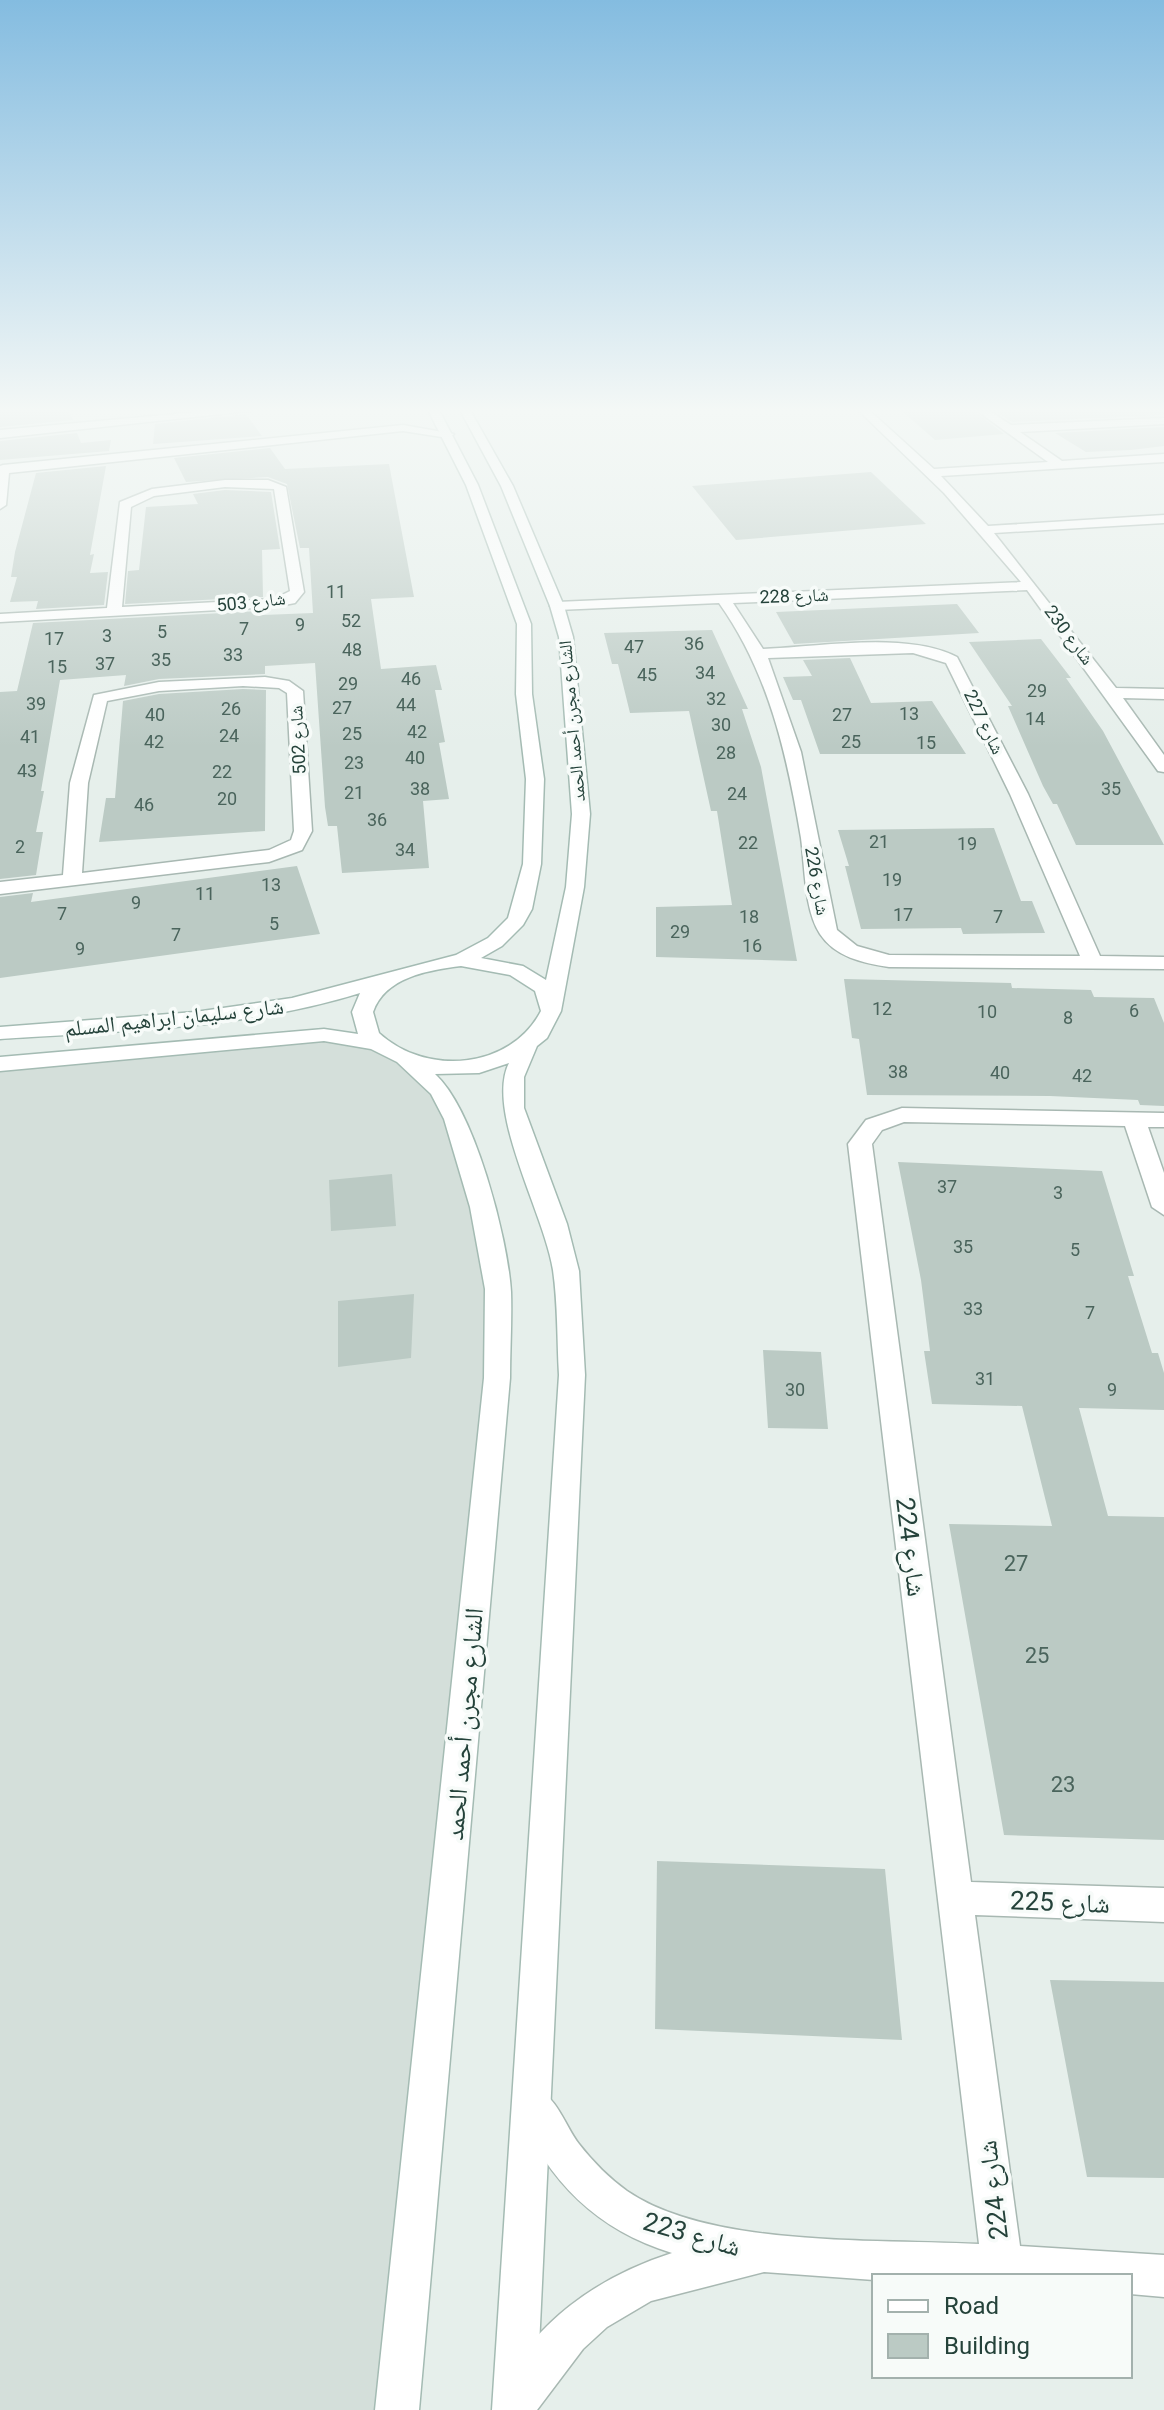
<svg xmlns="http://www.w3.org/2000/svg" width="1164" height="2410" font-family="Roboto,'Noto Naskh Arabic',sans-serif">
<rect width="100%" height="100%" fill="#e6efeb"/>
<!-- built -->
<path fill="#d4dfda" d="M301,1036L376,1043L441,1091L498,1289L397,2410H0V1064Z"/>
<!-- building -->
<path fill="#bbcac4" d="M0,410H69L73,420L0,427Z
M901,410H973L1004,434L935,440Z
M993,410H1164V415L1012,422Z
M246,414L262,436L153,444L155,424Z
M1164,427V446L1131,450L1086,452L1055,433Z
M77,433L81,443L111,440L109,451L0,460V441Z
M270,448L285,469L389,464L414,597L371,599L381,669L436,665L442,690H435L445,742L439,743L449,799L423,801L429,868L342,873L337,826H328L325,807L315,663L265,666V674L159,679L124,686L126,675L60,680L41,791H44L36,832H43L36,875L0,879V692L17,691L33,623L263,611V615L313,613L309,548H300L287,484L268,477L186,482L174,458Z
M106,466L90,555L94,554L90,573L108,572L104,605L36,609L38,601L10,602L17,577H11L15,552L36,473Z
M871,472L926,524L736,540L692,486Z
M225,490L271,492L280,549L262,550L263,597L125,604L128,571L139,570L146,507L198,504L193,494Z
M957,604L979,633L794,644L776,612Z
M712,630L748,709H742L761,767L797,961L656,957V907L732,905L717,811H711L689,711L630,713L618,664H612L604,633Z
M1041,639L1071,678H1066L1103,731L1164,845H1076L1057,804H1053L1043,786L1008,706H1012L969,642Z
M850,658L871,703L932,701L966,754H820L801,700H793L783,677L812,676L803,660Z
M243,689L266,690L265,831L99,842L106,798H115L123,701L159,694Z
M994,828L1021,901H1032L1045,933L963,934L961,928L861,929L845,866H849L838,830Z
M297,866L320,934L0,978V897L33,893L31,902Z
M844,979L1011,983L1012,988L1091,990L1094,997L1154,998L1164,1023V1106L1140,1105L1138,1100L1050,1096L867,1095L859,1039L852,1038Z
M898,1162L1102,1171L1134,1276H1128L1152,1353H1158L1164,1373V1410L1079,1408L1108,1516L1164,1517V1840L1004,1835L949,1524L1052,1526L1022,1406L932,1404L924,1351H930L921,1280Z
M392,1174L396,1226L331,1231L329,1180Z
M414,1294L411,1358L338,1367V1301Z
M763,1350L821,1352L828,1429L768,1428Z
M657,1861L885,1869L902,2040L655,2029Z
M1050,1980L1164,1982V2178L1087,2177Z"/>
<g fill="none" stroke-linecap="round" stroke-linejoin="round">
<!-- street casing -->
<g stroke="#a8b8b2" stroke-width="3">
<path id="street" d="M219,410H258L0,438V430Z
M858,410H869L934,469L1048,462L976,410H988L1011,425L1164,418V424L1020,432L1062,461L1164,454V462L941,476L988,526L1164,515V523L994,533L1116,688L1164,689V699L1123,698L1164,755V772L1158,771L1027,590L733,603L763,649C820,647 906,631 957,657L1028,794L1100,956L1164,957V969L889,967C863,963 835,957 820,934C804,909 805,867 801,838C787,755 769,673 719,603L557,610L550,606L557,602L1021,582L944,493ZM913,653L946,663L1010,794L1080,956L889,955L857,946L837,930L801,752L768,658Z
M403,425L454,434L448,438L403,431L9,473L6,505L0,509V466L3,465Z
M225,480H268L286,487L304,592L295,603L274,607L0,622V614L107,608L120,502L152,489ZM225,487L274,489L290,591L274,599L122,607L131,507L154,496Z
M265,677L289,681L303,691L312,831L302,850L269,862L0,894V882L63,875L70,783L94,695L159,682ZM243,686L279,688L287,693L294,831L291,840L269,850L82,873L88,783L107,701L159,691Z
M902,1108L1164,1113V1127H1148L1164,1173V1215L1152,1207L1125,1126L904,1122L882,1130L872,1144L971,1882L1164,1888V1922L975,1915L1020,2246L1164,2255V2297L1130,2294V2276H874V2280L764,2272L651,2301L607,2327L583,2349L537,2410H503L498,2398C530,2323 598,2277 672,2253C596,2230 547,2180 517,2108L522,2094L536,2089C558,2098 565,2126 579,2144C593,2162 609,2178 627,2191C710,2248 880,2239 979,2244L848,1144L866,1120Z"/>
</g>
<!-- secondary casing -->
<g stroke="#a4bbb3" stroke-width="3">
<path id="secondary" d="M428,410H439L478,485L531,624L532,694L544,779L541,864L532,909L523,925L502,946L481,958L523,966L546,980L566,887L572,814L559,637L550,606L501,486L460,410H470L513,486L564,606L573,637L590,814L584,887L561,1011L547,1038L537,1046L524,1077V1108L567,1224L579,1271L585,1375L536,2410H492L559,1375C557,1341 558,1304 553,1270C544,1213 485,1111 509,1063L479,1073L435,1074C474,1109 508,1238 511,1292C512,1320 510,1349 510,1378L419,2410H375L484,1378L485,1289L470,1207L444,1119L431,1094L397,1062L371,1049L324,1041L0,1071V1057L324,1029L358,1034L352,1012L360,993C244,1029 120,1031 0,1039V1027L195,1012L292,998L456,955L488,938L508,918L523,864L526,779L516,694L517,624L466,485ZM461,966L510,975L535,991L541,1011C511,1069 427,1077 379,1033L373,1012C385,977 429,970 461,966Z"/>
</g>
<!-- street -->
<use href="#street" fill="#fff" fill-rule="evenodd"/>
<!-- secondary -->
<use href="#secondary" fill="#fff" fill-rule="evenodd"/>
</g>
<!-- sky -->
<linearGradient id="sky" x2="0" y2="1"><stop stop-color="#84bce0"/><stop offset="0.55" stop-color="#f4f8f6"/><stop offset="1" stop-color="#f4f8f6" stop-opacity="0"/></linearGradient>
<rect width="1164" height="747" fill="url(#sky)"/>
<g text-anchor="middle" stroke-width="7" stroke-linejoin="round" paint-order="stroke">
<!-- number labels -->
<g font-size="18" fill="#4a645c">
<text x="336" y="598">11</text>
<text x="351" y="627">52</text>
<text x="300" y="631">9</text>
<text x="244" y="635">7</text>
<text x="162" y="638">5</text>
<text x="107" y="642">3</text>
<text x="54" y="645">17</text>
<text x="694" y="650">36</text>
<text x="634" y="653">47</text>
<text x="352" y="656">48</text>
<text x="233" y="661">33</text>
<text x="161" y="666">35</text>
<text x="105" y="670">37</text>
<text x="57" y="673">15</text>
<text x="705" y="679">34</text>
<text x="647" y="681">45</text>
<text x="411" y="685">46</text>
<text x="348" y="690">29</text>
<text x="1037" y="697">29</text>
<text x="716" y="705">32</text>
<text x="36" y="710">39</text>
<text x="406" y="711">44</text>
<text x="342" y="714">27</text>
<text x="231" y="715">26</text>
<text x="909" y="720">13</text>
<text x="155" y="721">40</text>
<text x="842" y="721">27</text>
<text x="1035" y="725">14</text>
<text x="721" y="731">30</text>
<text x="417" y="738">42</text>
<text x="352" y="740">25</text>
<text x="229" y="742">24</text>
<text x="30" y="743">41</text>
<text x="154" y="748">42</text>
<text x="851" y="748">25</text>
<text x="926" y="749">15</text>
<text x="726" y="759">28</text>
<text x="415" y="764">40</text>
<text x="354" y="769">23</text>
<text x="27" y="777">43</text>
<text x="222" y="778">22</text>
<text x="420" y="795">38</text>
<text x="1111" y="795">35</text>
<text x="354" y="799">21</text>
<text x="737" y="800">24</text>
<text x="227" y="805">20</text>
<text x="144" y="811">46</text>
<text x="377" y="826">36</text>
<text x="879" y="848">21</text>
<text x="748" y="849">22</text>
<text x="967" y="850">19</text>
<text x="20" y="853">2</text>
<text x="405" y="856">34</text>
<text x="892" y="886">19</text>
<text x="271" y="891">13</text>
<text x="205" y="900">11</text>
<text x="136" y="909">9</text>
<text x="62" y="920">7</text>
<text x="903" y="921">17</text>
<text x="749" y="923">18</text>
<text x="998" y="923">7</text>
<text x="274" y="930">5</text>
<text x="680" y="938">29</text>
<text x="176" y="941">7</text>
<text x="752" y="952">16</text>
<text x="80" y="955">9</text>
<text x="882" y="1015">12</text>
<text x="1134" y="1017">6</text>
<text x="987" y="1018">10</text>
<text x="1068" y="1024">8</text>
<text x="898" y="1078">38</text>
<text x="1000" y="1079">40</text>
<text x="1082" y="1082">42</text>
<text x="947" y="1193">37</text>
<text x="1058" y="1199">3</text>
<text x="963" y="1253">35</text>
<text x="1075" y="1256">5</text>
<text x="973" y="1315">33</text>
<text x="1090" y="1319">7</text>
<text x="985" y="1385">31</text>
<text x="795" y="1396">30</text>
<text x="1112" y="1396">9</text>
</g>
<!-- far-street labels -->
<g font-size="18" fill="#24423a" stroke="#f7fbf9">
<text transform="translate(794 596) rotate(-2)" y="6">شارع 228</text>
<text transform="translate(251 602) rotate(-6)" y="6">شارع 503</text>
<text transform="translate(1069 635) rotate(53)" y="6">شارع 230</text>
<text transform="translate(572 721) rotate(-95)" y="6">الشارع مجرن أحمد الحمد</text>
<text transform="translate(984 722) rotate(64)" y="6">شارع 227</text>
<text transform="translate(298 740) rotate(-93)" y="6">شارع 502</text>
<text transform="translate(817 881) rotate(80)" y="6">شارع 226</text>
</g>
<!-- street labels -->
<g font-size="22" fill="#24423a" stroke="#f7fbf9">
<text transform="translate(174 1017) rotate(-6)" y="8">شارع سليمان ابراهيم المسلم</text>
</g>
<!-- near-number labels -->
<g font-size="22" fill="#4a645c">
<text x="1016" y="1571">27</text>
<text x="1037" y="1663">25</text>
<text x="1063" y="1792">23</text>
</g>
<!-- near-street labels -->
<g font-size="26" fill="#24423a" stroke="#f7fbf9">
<text transform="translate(911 1547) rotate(83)" y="9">شارع 224</text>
<text transform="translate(464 1724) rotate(-85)" y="9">الشارع مجرن أحمد الحمد</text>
<text transform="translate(1060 1902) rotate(2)" y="9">شارع 225</text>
<text transform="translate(993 2190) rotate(-97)" y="9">شارع 224</text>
<text transform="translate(692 2234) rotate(16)" y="9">شارع 223</text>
</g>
</g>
<!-- legend -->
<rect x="872" y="2274" width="260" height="104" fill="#f7fbf9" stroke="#a3b1ad" stroke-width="2"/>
<rect x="888" y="2300" width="40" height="12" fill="#ffffff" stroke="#a3b1ad" stroke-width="2"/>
<text x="944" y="2314" font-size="24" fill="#24423a">Road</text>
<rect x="888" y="2334" width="40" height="24" fill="#bbcac4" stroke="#a3b1ad" stroke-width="2"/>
<text x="944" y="2354" font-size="24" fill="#24423a">Building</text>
</svg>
